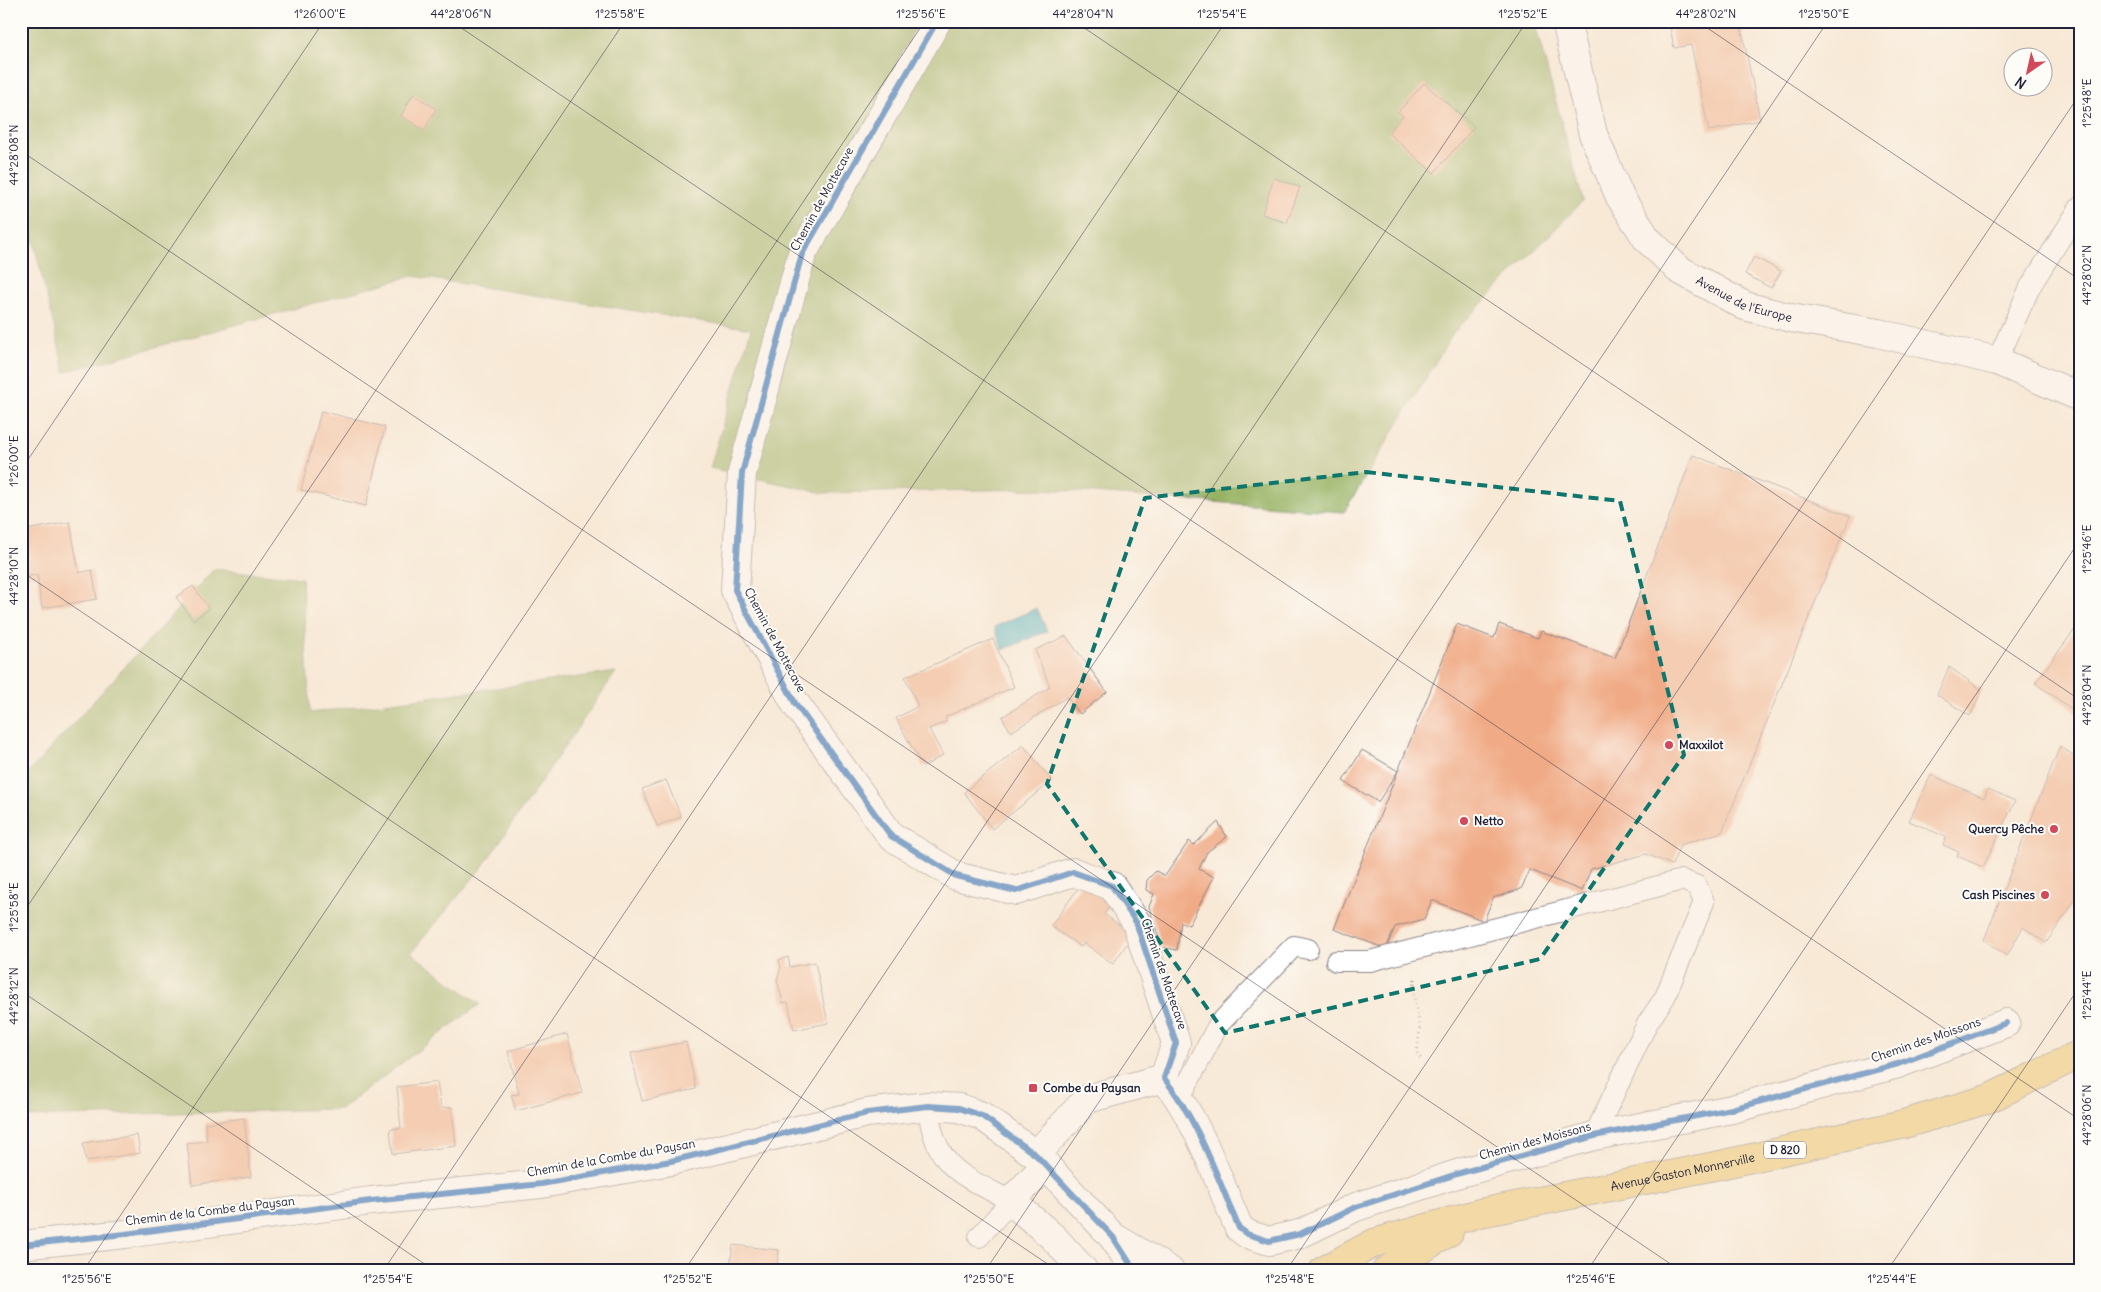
<svg xmlns="http://www.w3.org/2000/svg" width="2101" height="1292" font-family="Delius,sans-serif">
<rect width="100%" height="100%" fill="#fdfcf7"/>
<filter id="ink" filterUnits="userSpaceOnUse"><feTurbulence type="fractalNoise" baseFrequency=".02" numOctaves="2"/><feDisplacementMap in="SourceGraphic" scale="10" xChannelSelector="R" yChannelSelector="G"/><feConvolveMatrix kernelMatrix="1 2 1 2 8 2 1 2 1" color-interpolation-filters="sRGB"/></filter>
<filter id="wash" filterUnits="userSpaceOnUse"><feTurbulence type="fractalNoise" baseFrequency=".0096" numOctaves="4" result="noise"/><feDisplacementMap in="SourceGraphic" scale="20" xChannelSelector="R" yChannelSelector="G"/><feGaussianBlur stdDeviation="1.12" result="paint"/><feColorMatrix in="noise" values="0 0 0 0 0 0 0 0 0 0 0 0 0 0 0 0 0 1.4 0 .05"/><feComposite in="paint" operator="in"/></filter>
<g filter="url(#wash)">
<rect width="100%" height="100%" fill="#f8e9d7"/>
<!-- forest -->
<path fill="#98b263" stroke="#5d6a4f" d="M21,21H1534L1583,201L1454,332L1344,512L1042,489L823,493L710,468L751,329L412,276L65,372L21,189Z
M214,569L302,578L310,713L616,672L483,866L411,953L480,1004L341,1109L21,1117V781Z"/>
<!-- water -->
<path fill="#45b0c3" stroke="#34697f" d="M1037,608L1047,631L1003,650L994,627Z"/>
<g id="blocks">
<!-- building -->
<path fill="#f0aa85" d="M1669,21H1740L1760,120L1709,131L1691,45L1674,48Z
M1424,83L1474,127L1434,173L1388,133L1403,116L1398,112Z
M413,94L436,109L424,130L401,116Z
M1274,178L1300,187L1287,223L1262,214Z
M1754,257L1781,271L1771,288L1745,274Z
M321,411L385,427L366,506L301,490Z
M1693,455L1850,516L1722,832L1680,845L1672,865L1646,854L1591,869L1582,891L1530,870L1521,889L1493,898L1484,921L1432,900L1424,919L1395,927L1386,949L1334,929L1398,771L1378,802L1343,781L1362,750L1398,771L1457,624L1494,638L1499,624L1538,638L1541,631L1615,658Z
M70,522L79,573L92,570L97,599L42,608L37,575L28,576L21,531Z
M193,586L209,609L193,620L176,597Z
M2076,628L2080,631V715L2035,683Z
M1066,636L1107,692L1080,714L1067,697L1011,732L1002,717L1050,687L1035,650Z
M993,639L1014,687L945,717L947,721L929,729L943,755L923,767L896,718L918,706L905,677Z
M1949,667L1982,690L1970,716L1937,695Z
M1023,745L1052,781L992,829L964,792Z
M2060,746L2080,760V902L2076,899L2046,943L2023,927L2007,956L1984,940Z
M1931,775L1984,798L1988,789L2015,801L1983,867L1957,856L1959,852L1943,845L1946,837L1909,821Z
M666,780L681,817L657,826L642,789Z
M1218,822L1227,837L1207,852L1199,869L1214,877L1189,925L1181,922L1177,950L1162,947L1149,907L1154,894L1146,890L1147,880L1156,871L1165,876L1189,841L1194,845Z
M1082,883L1111,905L1104,914L1133,935L1113,964L1084,943L1081,947L1051,926Z
M788,957L790,967L815,962L828,1023L794,1030L788,1002L783,1003L777,980L781,968L779,960Z
M567,1034L582,1093L516,1111L511,1095L519,1094L508,1051Z
M686,1042L696,1089L642,1101L631,1053Z
M437,1082L441,1108L452,1107L456,1146L393,1154L390,1129L401,1128L397,1087Z
M244,1118L251,1177L192,1185L187,1143L207,1141L205,1123Z
M137,1135L140,1153L86,1161L83,1143Z
M733,1245L779,1250L776,1271H729Z"/>
</g>
</g>
<g filter="url(#ink)">
<use href="#blocks" fill-opacity="0" stroke="#8d8689" stroke-width="1"/>
<g fill="none" stroke-linecap="round" stroke-linejoin="round">
<!-- service casing -->
<g stroke="#8d8689" stroke-width="22">
<path id="service" d="M1997,361L2030,287L2080,207
M1336,961H1370L1682,880L1697,886L1704,902L1665,997L1647,1024L1594,1136
M1180,1098L1218,1025L1294,946L1308,949
M928,1106C934,1168 961,1175 1011,1201L979,1237"/>
</g>
<!-- minor casing -->
<g stroke="#8d8689" stroke-width="30">
<g id="minor">
<path d="M937,21L802,254L742,473L735,590L795,703L891,836L956,876L1016,891L1073,872L1112,886L1136,922L1176,1043L1164,1078"/>
<path id="s1" d="M1566,21L1593,134L1620,197L1647,239L1678,269L1745,306L1791,318L1878,333L1997,361L2080,397"/>
<path d="M1164,1078C1199,1122 1217,1177 1239,1228L1247,1234L1269,1241L1300,1234L1356,1207L1460,1173L1594,1136L1732,1109L1898,1064L2006,1023"/>
<path d="M1036,1155L1087,1099L1164,1078"/>
<path d="M1046,1165L1011,1201L1054,1238L1084,1271"/>
<path d="M1117,1239L1170,1271"/>
<path d="M21,1245L125,1234L371,1201L541,1184L671,1161L867,1113L928,1106L959,1108L982,1116L1036,1155L1113,1237L1135,1271"/>
</g>
</g>
<!-- primary casing -->
<g stroke="#8d8689" stroke-width="30">
<g id="primary">
<path id="s2" d="M1323,1271L1374,1243L1480,1213L1720,1165L1904,1124L1988,1099L2080,1054"/>
<path d="M1386,1271L1449,1232"/>
</g>
</g>
<!-- path -->
<path stroke="#8d8689" stroke-width="3" stroke-dasharray="1 4" stroke-linecap="butt" d="M1415,979L1413,989L1420,1028L1417,1052L1422,1061"/>
<!-- service -->
<use href="#service" stroke="#fff" stroke-width="20"/>
<!-- minor -->
<use href="#minor" stroke="#fff" stroke-width="28"/>
<!-- primary -->
<use href="#primary" stroke="#ebc669" stroke-width="28"/>
<!-- cycleway casing -->
<g stroke="#fdfcf7" stroke-width="9">
<path id="cycleway" d="M937,21L802,254L742,473L735,590L795,703L891,836L956,876L1016,891L1073,872L1112,886L1136,922L1176,1043L1164,1078C1199,1122 1217,1177 1239,1228L1247,1234L1269,1241L1300,1234L1356,1207L1460,1173L1594,1136L1732,1109L1898,1064L2006,1023
M21,1245L125,1234L371,1201L541,1184L671,1161L867,1113L928,1106L959,1108L982,1116L1036,1155L1113,1237L1135,1271"/>
</g>
<!-- cycleway -->
<use href="#cycleway" stroke="#0057b8" stroke-width="6"/>
</g>
</g>
<!-- marked area -->
<path d="M0 0H2101V1292H0ZM1366,472L1620,501L1684,755L1540,959L1225,1033L1047,784L1145,498Z" fill="#f8e9d7" fill-opacity=".55" fill-rule="evenodd"/>
<path fill="none" stroke="#0f766e" stroke-width="4" stroke-dasharray="10 6" stroke-linejoin="round" d="M1366,472L1620,501L1684,755L1540,959L1225,1033L1047,784L1145,498Z"/>
<!-- ticks -->
<path fill="none" stroke="#22223b" stroke-width="1" stroke-opacity="0.45" d="M451,21L2080,1120M1074,21L2080,700M1697,21L2080,280M21,24L23,21M21,151L1681,1271M21,470L324,21M21,571L1058,1271M21,916L625,21M21,991L435,1271M83,1271L925,21M383,1271L1226,21M684,1271L1527,21M985,1271L1828,21M1286,1271L2080,94M1587,1271L2080,540M1887,1271L2080,986"/>
<!-- markers -->
<g fill="#d1495b" stroke="#fdfcf7" stroke-width="2">
<circle cx="1669" cy="745" r="5"/>
<circle cx="1464" cy="821" r="5"/>
<circle cx="2054" cy="829" r="5"/>
<circle cx="2045" cy="895" r="5"/>
<rect x="1028" y="1083" width="10" height="10" rx="2.5"/>
</g>
<g text-anchor="middle" stroke-width="4" stroke-linejoin="round" paint-order="stroke">
<!-- shield labels -->
<rect fill="#fdfcf7" stroke="#646373" stroke-width="1" x="1764" y="1141.5" width="42" height="17" rx="4"/>
<g font-size="11" font-weight="bold" fill="#22223b">
<text x="1785" y="1154">D 820</text>
</g>
<!-- street labels -->
<g font-size="12" fill="#22223b" stroke="#fdfcf7">
<text transform="translate(822 199) rotate(-61)" y="4">Chemin de Mottecave</text>
<text dy="4" stroke="none"><textPath href="#s1" startOffset="351">Avenue de l'Europe</textPath></text>
<text transform="translate(775 640) rotate(62)" y="4">Chemin de Mottecave</text>
<text transform="translate(1164 974) rotate(71)" y="4">Chemin de Mottecave</text>
<text transform="translate(1926 1040) rotate(-19)" y="4">Chemin des Moissons</text>
<text transform="translate(1535 1141) rotate(-15)" y="4">Chemin des Moissons</text>
<text transform="translate(611 1158) rotate(-10)" y="4">Chemin de la Combe du Paysan</text>
<text dy="4" stroke="none"><textPath href="#s2" startOffset="375">Avenue Gaston Monnerville</textPath></text>
<text transform="translate(210 1211) rotate(-7)" y="4">Chemin de la Combe du Paysan</text>
</g>
<!-- poi labels -->
<g font-size="12" font-weight="bold" fill="#22223b" stroke="#fdfcf7" text-anchor="start">
<text x="1679" y="749">Maxxilot</text>
<text x="1474" y="825">Netto</text>
<text x="2044" y="833" text-anchor="end">Quercy Pêche</text>
<text x="2035" y="899" text-anchor="end">Cash Piscines</text>
<text x="1043" y="1092">Combe du Paysan</text>
</g>
</g>
<!-- margin -->
<rect width="2101" height="1292" fill="none" stroke="#fdfcf7" stroke-width="55"/>
<!-- north arrow -->
<g transform="translate(2028 72) rotate(214)"><circle r="24" fill="#fdfcf7" stroke="#a5a5ac"/>
<path d="M0-4L9 19L0 12L-9 19Z" fill="#d1495b"/>
<text y="-8" font-size="14" font-weight="bold" text-anchor="middle" fill="#22223b">N</text>
</g>
<rect x="28" y="28" width="2046" height="1236" fill="none" stroke="#22223b" stroke-width="2"/>
<g font-size="12" text-anchor="middle" fill="#22223b">
<text x="320" y="18">1°26'00"E</text>
<text x="461" y="18">44°28'06"N</text>
<text x="620" y="18">1°25'58"E</text>
<text x="921" y="18">1°25'56"E</text>
<text x="1083" y="18">44°28'04"N</text>
<text x="1222" y="18">1°25'54"E</text>
<text x="1523" y="18">1°25'52"E</text>
<text x="1706" y="18">44°28'02"N</text>
<text x="1824" y="18">1°25'50"E</text>
<text transform="translate(2087 103) rotate(-90)" y="4">1°25'48"E</text>
<text transform="translate(14 155) rotate(-90)" y="4">44°28'08"N</text>
<text transform="translate(2087 275) rotate(-90)" y="4">44°28'02"N</text>
<text transform="translate(14 461) rotate(-90)" y="4">1°26'00"E</text>
<text transform="translate(2087 549) rotate(-90)" y="4">1°25'46"E</text>
<text transform="translate(14 576) rotate(-90)" y="4">44°28'10"N</text>
<text transform="translate(2087 695) rotate(-90)" y="4">44°28'04"N</text>
<text transform="translate(14 907) rotate(-90)" y="4">1°25'58"E</text>
<text transform="translate(2087 995) rotate(-90)" y="4">1°25'44"E</text>
<text transform="translate(14 996) rotate(-90)" y="4">44°28'12"N</text>
<text transform="translate(2087 1115) rotate(-90)" y="4">44°28'06"N</text>
<text x="87" y="1283">1°25'56"E</text>
<text x="388" y="1283">1°25'54"E</text>
<text x="688" y="1283">1°25'52"E</text>
<text x="989" y="1283">1°25'50"E</text>
<text x="1290" y="1283">1°25'48"E</text>
<text x="1591" y="1283">1°25'46"E</text>
<text x="1892" y="1283">1°25'44"E</text>
</g>
</svg>
